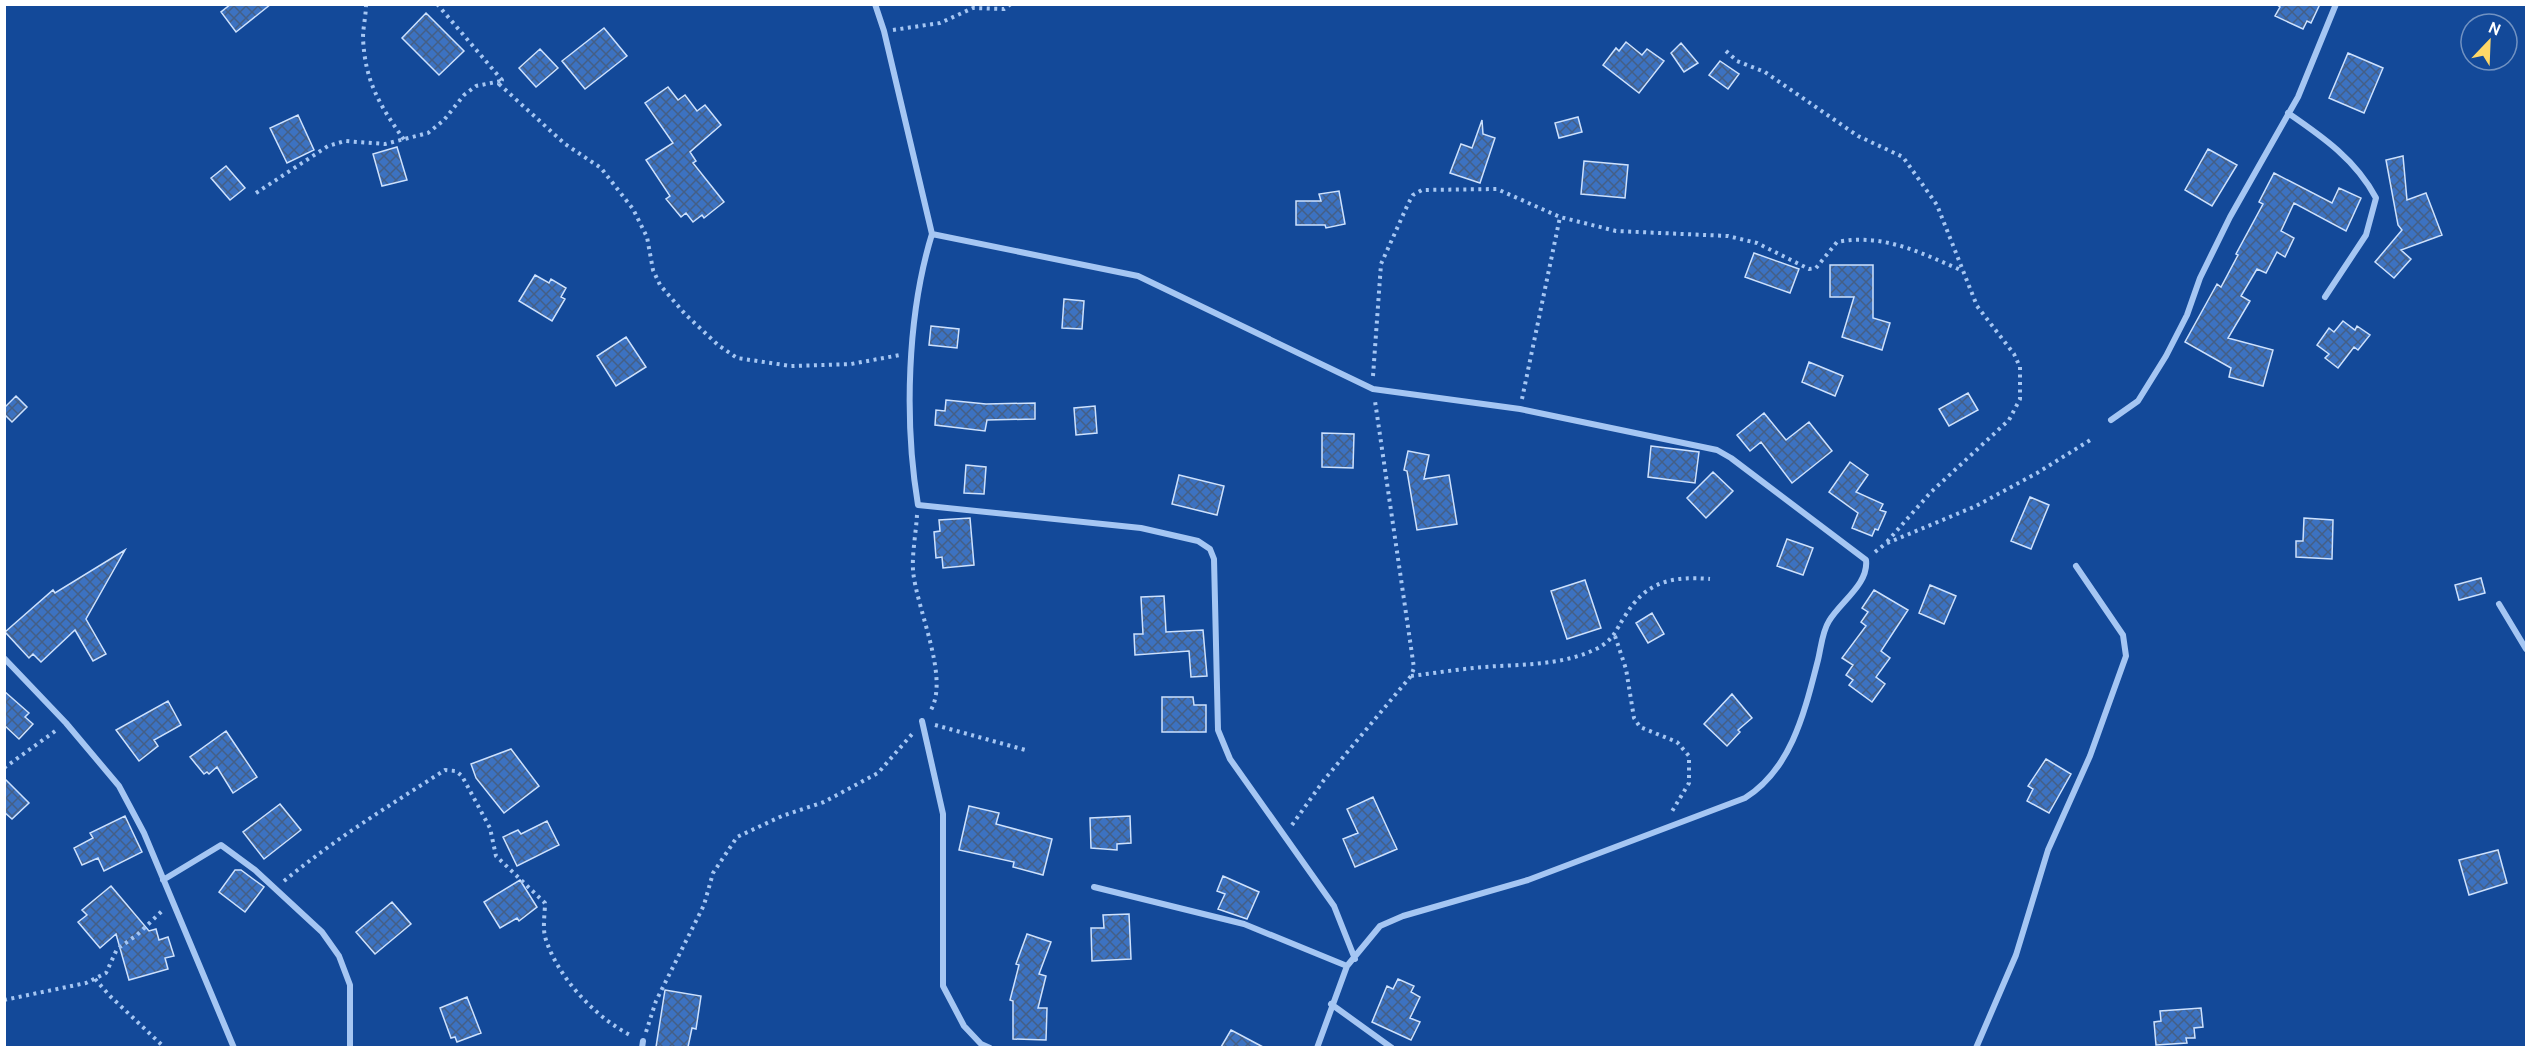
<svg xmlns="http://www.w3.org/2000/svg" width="2531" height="1052" font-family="Cabin,sans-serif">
<defs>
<pattern id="building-cross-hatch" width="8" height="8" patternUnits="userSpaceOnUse" patternTransform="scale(1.5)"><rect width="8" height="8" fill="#3c72c1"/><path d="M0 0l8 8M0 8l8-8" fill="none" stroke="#445f86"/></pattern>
</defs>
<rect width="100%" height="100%" fill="#134999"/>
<!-- building -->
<path fill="url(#building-cross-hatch)" stroke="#cde1fd" stroke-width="1.5" d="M231,4H271L236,32L221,12Z
M2276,4H2320L2311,23L2307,21L2303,29L2275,16L2280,7Z
M426,13L464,51L439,75L402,38Z
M604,28L627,56L585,89L562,61Z
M1626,42L1642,55L1647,49L1664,61L1639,93L1603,65L1616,48L1619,51Z
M1681,43L1698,63L1684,72L1671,53Z
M540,49L558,68L536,87L519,68Z
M2348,53L2383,68L2364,113L2329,98Z
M1720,61L1739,74L1728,89L1709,75Z
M668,87L678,100L685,95L697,111L705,105L721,125L690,152L696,161L693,163L724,202L704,218L702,215L693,222L686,213L681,217L666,199L670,196L646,160L673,143L645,103Z
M298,115L314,150L287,163L270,128Z
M1578,117L1582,132L1559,138L1555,123Z
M1482,120L1483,134L1495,138L1480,183L1450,173L1461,144L1472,148Z
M397,147L407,180L382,186L373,154Z
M2208,149L2237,165L2212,206L2185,190Z
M2403,156L2407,200L2426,193L2442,235L2401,250L2411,259L2394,278L2375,262L2402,230L2398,225L2386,160Z
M1584,161L1628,165L1625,198L1581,194Z
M226,166L245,188L230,200L211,178Z
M2274,173L2332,203L2339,188L2361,198L2346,231L2294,203L2281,231L2294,238L2285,257L2277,252L2266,273L2257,269L2241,296L2250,301L2228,338L2273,350L2263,386L2229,377L2231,368L2185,342L2217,284L2221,287L2238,255L2236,254L2263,204L2259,202Z
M1339,191L1345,224L1326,228L1325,225H1296V201H1321L1319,194Z
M1754,253L1799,269L1790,293L1745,277Z
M1830,265H1873V318L1890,323L1882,350L1842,337L1854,297H1830Z
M535,275L549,283L551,279L566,288L561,297L565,299L552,321L519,301Z
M1064,299L1084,301L1082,329L1062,328Z
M2343,321L2355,330L2357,326L2370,335L2358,350L2354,347L2338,368L2325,358L2329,354L2317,345L2329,328L2334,332Z
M931,326L959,329L957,348L929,345Z
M626,337L646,367L616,386L597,356Z
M1809,362L1843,376L1835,396L1802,382Z
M1968,393L1978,410L1949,426L1939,409Z
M16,396L27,407L12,422L4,414V408Z
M946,400L986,404L1035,403V419L987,420L985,431L935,425L936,410L945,411Z
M1095,406L1097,433L1076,435L1074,408Z
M1764,413L1786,440L1809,422L1832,451L1792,483L1761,442L1750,451L1737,435Z
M1322,433L1354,434L1353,468L1322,467Z
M1651,446L1699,452L1695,483L1648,477Z
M1408,451L1429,455L1424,479L1449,475L1457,524L1417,530L1407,471L1404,470Z
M1850,462L1868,475L1856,492L1883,504L1880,510L1886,512L1878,530L1875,529L1872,536L1852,528L1858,513L1829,492Z
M966,465L986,467L984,494L964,493Z
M1713,472L1733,491L1706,518L1687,498Z
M1179,475L1224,486L1217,515L1172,504Z
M2030,497L2049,505L2031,549L2011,541Z
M970,518L974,565L943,568L942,557L936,558L934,532L940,531L939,520Z
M2304,518L2333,520L2332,559L2296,557V541H2303Z
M1787,539L1813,548L1803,575L1777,566Z
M125,550L86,619L106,654L93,661L75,630L41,662L33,654L29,658L5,632L53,590L55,593Z
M2481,578L2485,593L2459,600L2455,585Z
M1585,580L1601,628L1567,639L1551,591Z
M1930,585L1956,596L1944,624L1919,613Z
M1874,590L1908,610L1881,651L1890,658L1876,677L1885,684L1872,702L1849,685L1853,680L1846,675L1853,665L1842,658L1866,626L1861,622L1868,612L1862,608Z
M1164,596L1166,632L1203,630L1207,676L1191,677L1189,651L1135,655L1134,634H1143L1141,597Z
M1652,613L1664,634L1648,643L1636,623Z
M4,691L29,713L25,717L33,724L19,739L4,725Z
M1732,694L1752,718L1738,730L1740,732L1727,746L1704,724Z
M1162,697H1193L1194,705H1206V732H1162Z
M168,701L181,725L154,740L158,746L139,761L116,730Z
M226,731L257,777L233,793L217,767L209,774L207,772L204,774L190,757Z
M511,749L539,786L504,813L476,778L471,764Z
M2046,759L2071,774L2049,813L2027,801L2033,789L2028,786Z
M4,778L29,803L12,819L4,812Z
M1373,797L1397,849L1355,867L1343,839L1358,833L1347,809Z
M280,804L301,830L264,859L243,832Z
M969,806L999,813L996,824L1052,839L1043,875L1013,867L1014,862L959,850Z
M125,816L142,852L104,871L98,858L82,865L74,848L93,838L90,833Z
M1130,816L1131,843L1117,844V850L1091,848L1090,818Z
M547,821L559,845L517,866L503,837L518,830L521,834Z
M2498,850L2507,883L2469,895L2459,860Z
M235,870H241L264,887L245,912L219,892Z
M1223,876L1259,892L1247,919L1218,909L1225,894L1217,891Z
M520,880L537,907L519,921L517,918L500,928L484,902Z
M111,886L149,931L156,929L159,940L168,937L174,956L165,958L168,969L129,980L116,934L100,948L78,922L87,915L82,910Z
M392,902L411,924L375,954L356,932Z
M1129,914L1131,959L1092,961L1091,928H1104L1103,915Z
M1027,934L1051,942L1039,974L1046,976L1038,1008H1047L1046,1040L1013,1039V1001L1010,1000L1019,965L1016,964Z
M1398,979L1414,986L1411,992L1420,997L1410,1018L1420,1022L1411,1040L1372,1022L1387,986L1393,989Z
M665,990L701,996L696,1029L692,1028L688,1047H656Z
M467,997L481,1033L457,1042L455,1037L451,1038L440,1008Z
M2201,1008L2203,1027L2194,1028L2195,1038H2186L2187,1043L2156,1045L2154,1022L2161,1021L2160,1011Z
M1231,1030L1263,1047H1221Z"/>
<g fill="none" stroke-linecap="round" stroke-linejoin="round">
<!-- path -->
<path stroke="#a5c6f3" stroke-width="4" stroke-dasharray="3 4.5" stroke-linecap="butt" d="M366,4C366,16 363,27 363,38C365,82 380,106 405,141
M437,4L502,80L499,84L565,144L601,168L633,209L647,237L653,270L660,285L685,314L718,345L737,358L791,366L851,364L900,355
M893,30L940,23L973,8L1004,9L1011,4
M1726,51L1737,61L1765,72L1858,136L1903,157L1937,205L1977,306L2014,354L2020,367V399L2009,420L1931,492L1885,544
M256,193L328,146L345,141L385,144L428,133L444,120L464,95L476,86L501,81
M1373,376L1381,264L1408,204L1413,195L1422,190L1497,189L1560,217L1616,231L1728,236L1757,243L1809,269L1816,268L1837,242C1884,233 1921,253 1963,271
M1522,399L1560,217
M917,515C916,533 912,553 913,570C916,609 952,681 929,713
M1875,552L1885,544L1976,506L2037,473L2092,439
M1615,636L1626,669L1634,718L1640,727L1677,742L1689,756V783L1671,813
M1411,676C1435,673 1460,669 1484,667C1521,664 1561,666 1596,649C1614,640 1615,631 1625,616C1646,581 1672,576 1710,579
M935,725L1029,751
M4,768L58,729
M1292,825L1324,780L1411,676L1414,668L1375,401
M284,881C335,839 390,805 445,770L456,771L462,776L490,828L496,856L545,903C545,914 542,929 546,940C559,979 596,1018 632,1036
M95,979L110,996L165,1048
M4,1000L86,983L106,973L117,949L137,935L163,910
M646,1032L656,1001L704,905L713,873L737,837L782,816L824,802L878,773L913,733"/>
<!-- street -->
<path stroke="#a5c6f3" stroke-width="6" d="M875,4L884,31L932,234C907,315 904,421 918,505L1141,528L1198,541L1210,549L1214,559L1218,730L1230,759L1334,906L1355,959
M2288,113C2323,137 2356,160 2376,198L2366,235L2325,297
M932,234L1138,276L1373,389L1520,409L1717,450L1731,458L1866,560C1869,584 1840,602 1829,621C1822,632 1821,648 1818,660C1805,710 1792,769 1745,798L1528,880L1403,916L1380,926L1347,966L1317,1048
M2111,420L2138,401L2166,356L2187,315L2200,278L2230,217L2298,97L2336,4
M2499,604L2526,649
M4,658L66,723L119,786L144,833L234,1048
M922,721L943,814V986L964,1026L981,1044L990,1048
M163,880L221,845L255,870L322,932L339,956L350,985V1048
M1094,887L1244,924L1347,966
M1331,1004L1392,1048
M642,1048L643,1041
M1976,1048L2016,955L2048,850L2090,756L2126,656L2123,635L2076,566"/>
</g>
<!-- border -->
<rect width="2531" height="1052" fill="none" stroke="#ffffff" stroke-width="12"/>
<!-- north arrow -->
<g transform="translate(2489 42) rotate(23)"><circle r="28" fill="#134999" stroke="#7192c2" stroke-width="1.5"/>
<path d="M0-4.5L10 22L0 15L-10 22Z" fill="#ffd868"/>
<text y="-9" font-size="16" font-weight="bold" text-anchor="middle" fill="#ffffff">N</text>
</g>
</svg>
